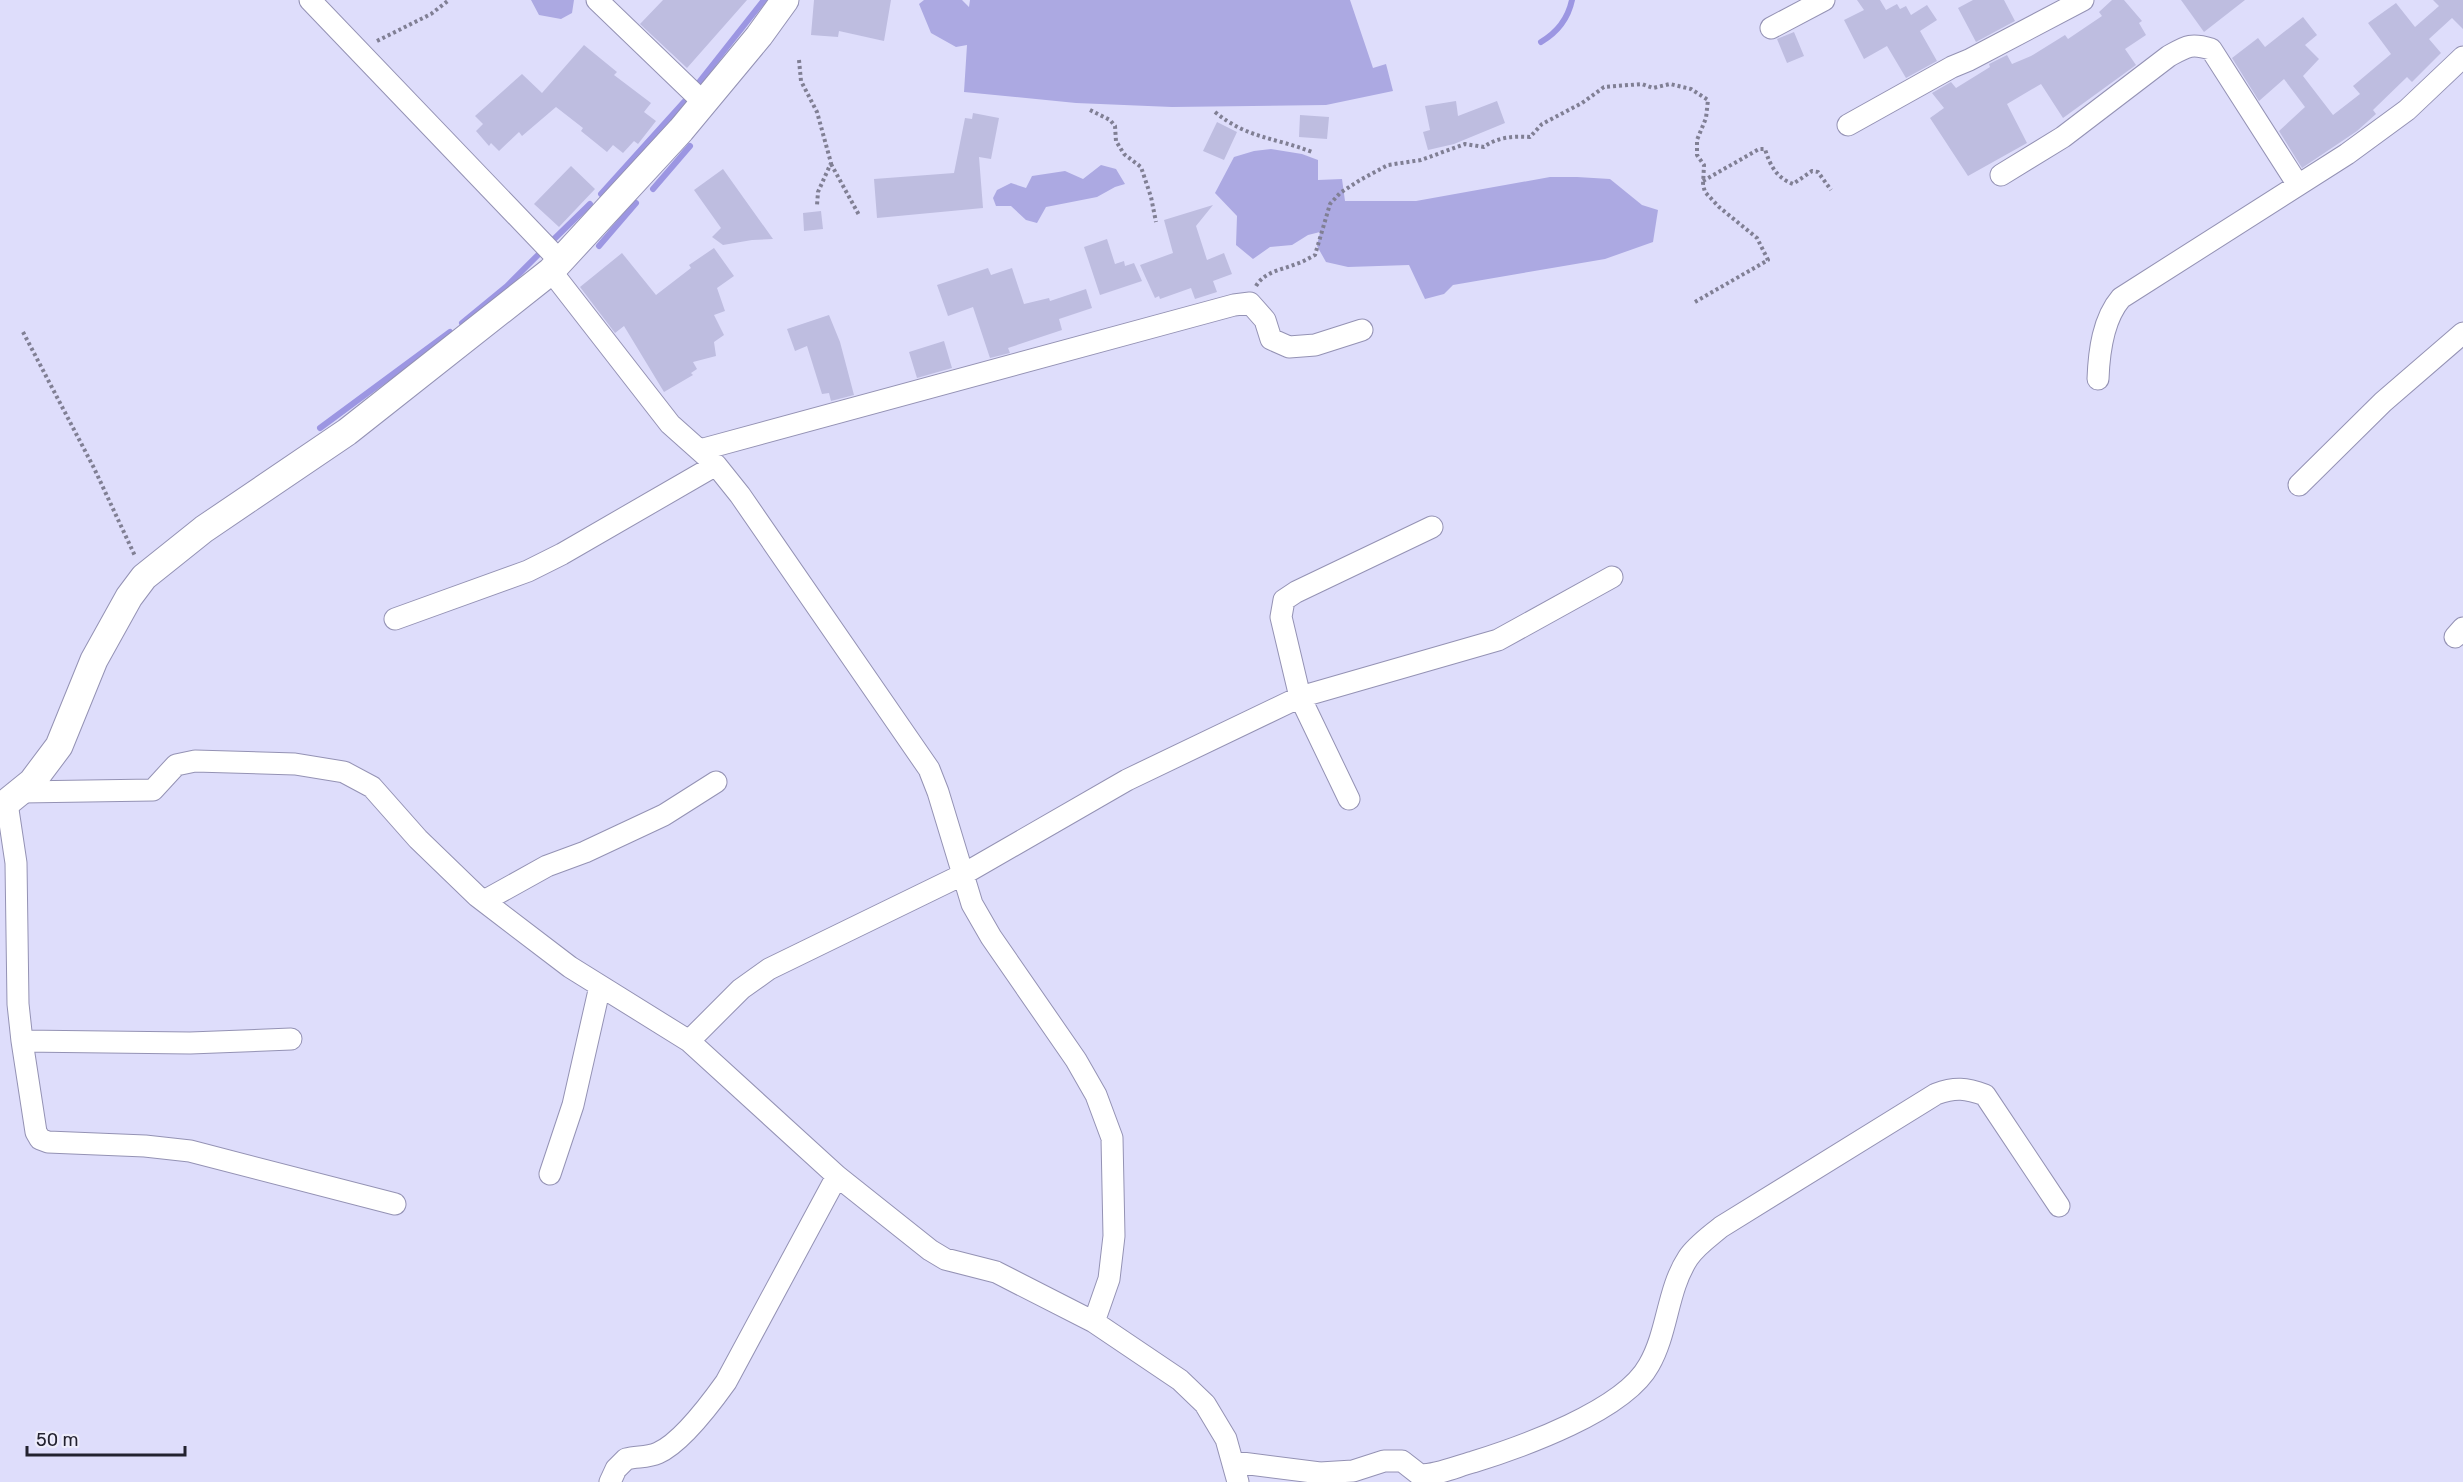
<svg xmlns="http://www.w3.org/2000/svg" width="2463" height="1482" font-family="Rubik,sans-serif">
<rect width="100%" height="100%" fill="#deddfb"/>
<!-- green -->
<path fill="#aca9e2" d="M531,0H574L572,13L561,19L539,15Z
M924,0H962L969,7L970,0H1350L1373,68L1386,64L1393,91L1326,105L1172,107L1076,103L964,92L967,45L956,47L931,33L919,4Z
M1271,149L1302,154L1318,160V180L1342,179L1345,201H1416L1550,177H1577L1610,179L1642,205L1658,210L1653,242L1605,259L1453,285L1444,294L1425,299L1409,265L1348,267L1326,262L1317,246L1320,232L1308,235L1292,245L1270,247L1253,259L1236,245L1237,216L1215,193L1234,157L1254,151Z
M1101,165L1116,169L1125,184L1115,187L1097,197L1046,207L1037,223L1026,220L1011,206H996L993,198L997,190L1011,183L1026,188L1032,176L1065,171L1083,179Z"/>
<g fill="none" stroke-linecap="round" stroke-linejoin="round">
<!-- stream -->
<path stroke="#9c96e2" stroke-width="6" d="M1541,42C1558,32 1568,19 1572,0
M700,81L764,0
M653,189L690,146
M601,194L684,102
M550,243L590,204
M599,246L636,203
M462,323L507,286L539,254
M320,428L450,332"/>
</g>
<!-- building -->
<path fill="#bebde0" d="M663,0H747L687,68L640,24Z
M814,0H891L884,41L839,31L838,37L811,35Z
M1857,0H1880L1886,10L1897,4L1900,9L1906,6L1911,15L1927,5L1937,20L1920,31L1937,61L1906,78L1887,46L1864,59L1844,20L1864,10Z
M1973,0H2004L2015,21L1976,42L1958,8Z
M2112,0H2124L2142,21L2139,23L2146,35L2125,49L2136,65L2063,118L2041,84L2007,104L2027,143L1968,176L1930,118L1944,108L1932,93L1951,82L1956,88L1990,67L1989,64L2007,55L2012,64L2031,56L2065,35L2068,39L2102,16L2099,12Z
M2181,0H2245L2204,32Z
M2433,0H2463V29L2452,18L2429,39L2441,53L2412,82L2407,77L2373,110L2376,114L2357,131L2302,168L2279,131L2305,107L2284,79L2259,101L2232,58L2258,38L2265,47L2303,17L2317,35L2305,45L2319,59L2303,76L2333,115L2360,94L2353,86L2391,54L2368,23L2396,3L2415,27L2439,6Z
M1794,32L1804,56L1787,63L1777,39Z
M584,45L617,72L614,75L651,103L644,112L656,121L638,144L634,141L623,153L613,145L607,152L581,131L583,128L556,107L522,136L519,132L499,151L491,143L489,146L476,131L483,124L475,116L522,74L542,93Z
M1456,101L1458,116L1497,101L1505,123L1454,144L1428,150L1423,132L1430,130L1425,106Z
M973,113L999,118L991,159L979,157L983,208L877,218L874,179L954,173L965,118L972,119Z
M1300,115L1329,117L1327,139L1299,137Z
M1217,122L1237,132L1224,160L1203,151Z
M571,166L595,189L559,227L534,204Z
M723,169L773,239L752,240L723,245L712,237L721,228L694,190Z
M1213,205L1196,226L1207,260L1224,253L1232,274L1213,281L1217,292L1195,299L1191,288L1160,299L1159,296L1155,298L1140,265L1173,253L1164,220Z
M821,211L823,229L804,231L803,213Z
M1107,239L1115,264L1124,261L1125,266L1134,263L1142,281L1100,295L1084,247Z
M714,248L734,276L717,288L725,311L714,315L724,335L714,342L716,356L693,362L697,369L691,373L693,375L664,392L624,326L615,333L580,287L622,253L656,295L691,268L689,265Z
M988,268L991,275L1012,268L1024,304L1049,298L1050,301L1086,289L1092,308L1059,319L1062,330L1008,348L1010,353L990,358L973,307L948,316L937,285Z
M829,315L840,342L854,395L831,401L829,393L822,394L807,346L795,351L787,329Z
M944,341L952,368L917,378L909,352Z"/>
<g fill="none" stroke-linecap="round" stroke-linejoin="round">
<!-- minor casing -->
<g stroke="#9492b4" stroke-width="23">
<path id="minor" d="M310,0L561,262
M597,0L704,103
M1771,28L1824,0
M1848,125L1952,67L1969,60L2083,0
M2001,175L2063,137L2169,56C2187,46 2191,43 2211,49L2298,185
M551,271L670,424L716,465L740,495L929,769L938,792L972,904L991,937L1076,1060L1096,1095L1112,1138L1114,1236L1109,1279L1094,1322
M2098,379C2099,351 2103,319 2121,298L2347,154L2407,110L2463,57
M700,450L1234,305L1250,303L1265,320L1271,339L1289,347L1315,345L1362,330
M2299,485L2383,402L2463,333
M395,619L528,571L562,554L716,465
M2455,637L2463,628
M22,792L153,790L176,765L195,761L295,764L344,772L372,787L418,839L477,896L570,967L689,1041L837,1176L930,1250L945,1259L996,1272L1094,1322L1180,1380L1205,1404L1226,1439L1238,1482
M1349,799L1300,697L1498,640L1612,577
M7,803L16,863L18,1004L22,1041L190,1043L291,1039
M484,901L547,866L585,852L664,815L716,782
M22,1041L36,1132L40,1139L48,1142L145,1146L190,1151L395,1204
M689,1041L741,989L769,969L962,875L1127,780L1300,697L1281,617L1284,600L1296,592L1432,527
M550,1174L573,1105L600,986
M1234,1462L1320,1473L1353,1471L1384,1461H1402L1420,1475C1438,1475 1455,1467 1473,1462C1521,1447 1624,1411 1649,1365C1668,1332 1667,1290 1688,1258C1696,1246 1709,1237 1721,1227L1936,1094C1955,1087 1966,1088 1985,1095L2059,1206
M610,1482L616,1469L626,1459C637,1456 647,1458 658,1453C681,1443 711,1403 726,1382L837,1176"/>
</g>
<!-- tertiary casing -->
<g stroke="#9492b4" stroke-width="29">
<path id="tertiary" d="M0,808L32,782L59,746L94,660L129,597L144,577L204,529L347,432L551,271L681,130L759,36L785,0"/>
</g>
<!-- path -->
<path stroke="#807f94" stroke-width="4" stroke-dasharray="3 3" stroke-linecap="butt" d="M377,41L431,14L449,0
M799,60L801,81L817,112L831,163L818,192L817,205
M1090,110L1110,120L1115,126L1116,141L1124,154L1141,167L1151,197L1156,222
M1215,112C1248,139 1274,137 1312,152
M831,164L859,215
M1703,181L1759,149H1765C1770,166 1777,178 1793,184L1812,171L1818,172L1831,190
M1256,286C1265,271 1282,270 1296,264C1303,262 1309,258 1315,255L1330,204L1340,193L1360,180L1388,165L1421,160L1465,144L1484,147C1497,137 1514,136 1530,137L1542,124L1582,103L1604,87L1642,84L1653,88L1670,84L1691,89L1708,100L1706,118L1697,140V155L1704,165L1703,185L1705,192L1719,207L1757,238L1768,260L1695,302
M23,332L94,468L135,556"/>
<!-- minor -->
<use href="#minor" stroke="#fff" stroke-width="21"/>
<!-- tertiary -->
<use href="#tertiary" stroke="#fff" stroke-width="27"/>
</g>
<!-- scale -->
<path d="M27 1446v9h158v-9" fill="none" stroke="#23222f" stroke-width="3"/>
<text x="36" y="1446" font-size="18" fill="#23222f" stroke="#edecfb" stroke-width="4.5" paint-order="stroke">50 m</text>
</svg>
